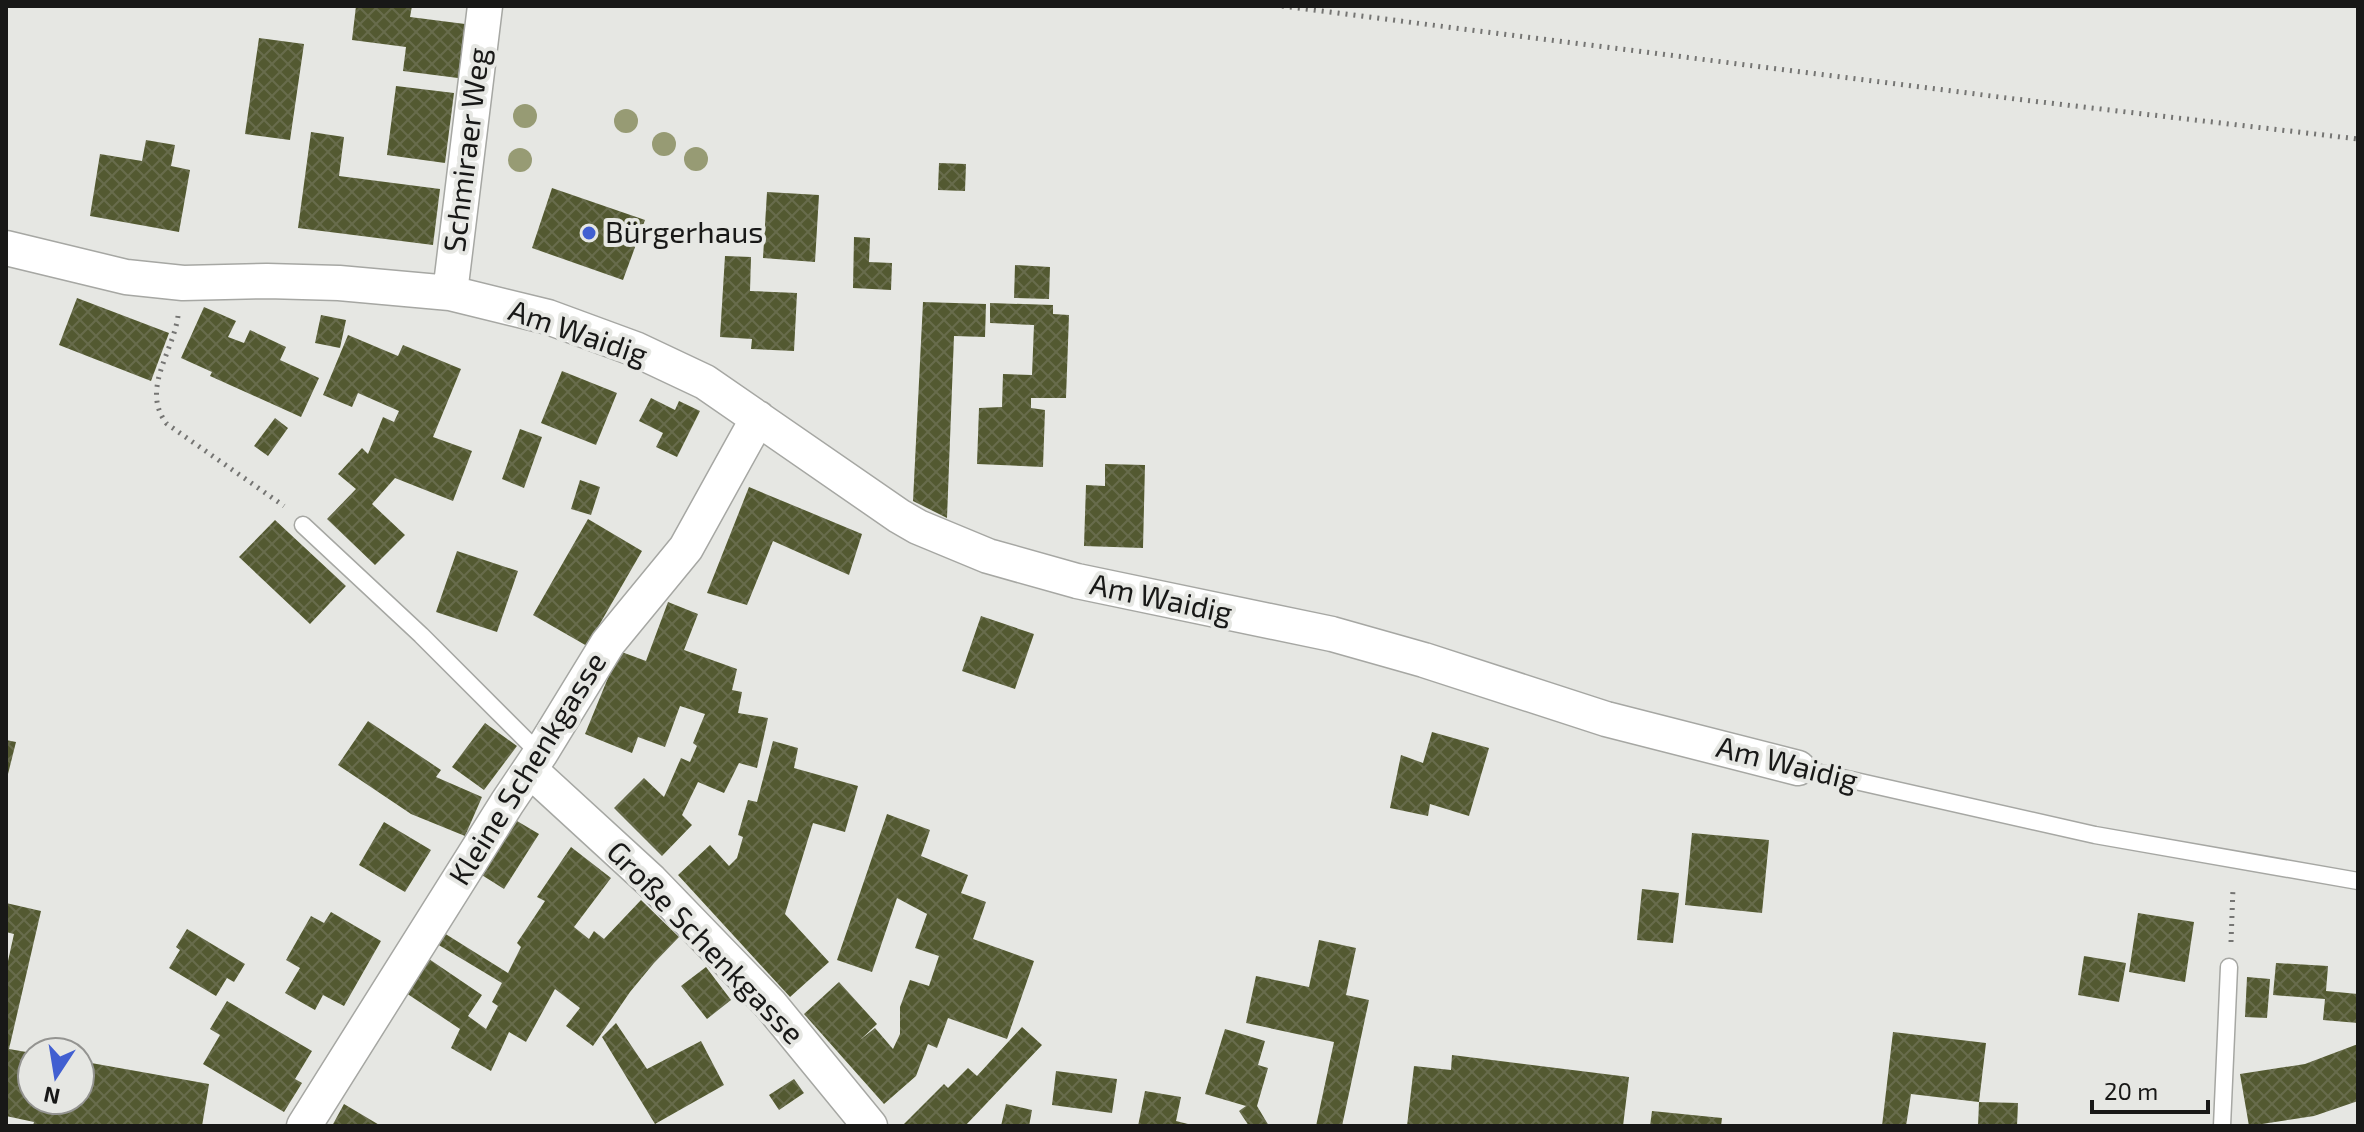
<svg xmlns="http://www.w3.org/2000/svg" width="2364" height="1132" font-family="'Exo 2',sans-serif">
<defs>
<pattern id="building-cross-hatch" width="8" height="8" patternUnits="userSpaceOnUse" patternTransform="scale(2)"><rect width="8" height="8" fill="#535931"/><path d="M0 0l8 8M0 8l8-8" fill="none" stroke="#686c4c"/></pattern>
</defs>
<rect width="100%" height="100%" fill="#e6e7e3"/>
<!-- building -->
<path fill="url(#building-cross-hatch)" d="M356,6H412L410,17L465,24L458,78L403,71L406,47L352,40Z
M259,38L304,44L290,140L245,134Z
M396,86L454,93L445,163L387,155Z
M311,132L344,137L339,176L440,189L433,245L298,228Z
M146,140L175,145L171,166L190,170L179,232L90,216L100,154L142,161Z
M939,163L966,164L965,191L938,190Z
M552,188L645,220L623,280L532,248Z
M767,192L819,195L815,262L763,258Z
M854,237L870,238L869,262L892,263L891,290L853,288Z
M725,256L751,257L750,291L797,293L794,351L751,349L752,339L720,337Z
M1015,265L1050,267L1049,299L1014,298Z
M77,298L169,333L151,381L59,345Z
M923,302L986,304L985,337L954,336L947,518L913,501Z
M990,303L1053,305V314L1069,315L1066,398H1031V408L1045,410L1043,467L977,464L979,408L1002,407L1003,374L1032,375L1034,325L990,323Z
M204,307L236,321L228,337L244,343L250,330L286,347L280,360L319,378L301,417L210,376L212,372L181,358Z
M321,315L346,320L340,348L315,343Z
M348,335L398,356L403,345L461,369L433,437L472,451L453,501L395,478L372,504L405,535L375,565L327,519L356,489L338,474L362,448L368,454L383,417L394,422L399,411L358,393L352,407L323,395Z
M562,371L617,393L596,445L541,423Z
M651,398L675,410L679,401L700,411L677,457L656,447L663,433L639,421Z
M275,418L288,428L268,456L254,446Z
M520,429L542,437L524,488L502,479Z
M1105,464L1145,465L1143,548L1084,546L1086,485L1105,486Z
M580,480L600,487L591,515L571,509Z
M749,487L862,534L849,575L773,541L747,605L707,593Z
M588,519L642,551L587,646L533,615Z
M275,520L346,586L310,624L239,557Z
M457,551L518,571L497,632L436,612Z
M668,602L698,614L684,650L737,669L732,690L742,692L738,713L768,718L757,768L739,763L724,793L698,782L682,815L692,825L662,856L614,808L644,778L664,797L681,758L690,762L697,746L693,743L705,714L680,706L665,747L638,737L632,753L585,734L619,651L646,661Z
M981,616L1034,634L1015,689L962,671Z
M368,721L441,770L436,777L482,797L465,836L411,814L338,765Z
M485,723L517,746L484,790L452,767Z
M1432,732L1489,748L1469,816L1430,804L1428,816L1390,808L1401,755L1423,763Z
M6,740L16,742L7,778H6Z
M773,741L798,748L794,768L858,786L845,832L813,823L785,914L829,962L790,997L678,875L710,845L729,866L737,858L743,837L738,835L748,800L757,802Z
M887,814L930,830L921,856L968,875L961,893L986,902L973,939L1034,961L1007,1039L948,1018L937,1048L928,1044L916,1076L884,1104L804,1014L839,982L877,1024L860,1040L875,1028L893,1049L900,1034V1007L910,980L929,986L939,956L915,948L927,914L897,898L872,972L837,960Z
M512,818L539,834L504,889L477,872Z
M384,822L431,850L405,892L359,865Z
M1692,833L1769,840L1762,913L1685,905Z
M571,847L611,878L574,927L589,939L594,931L604,939L641,900L679,937L654,963L630,992L593,1046L566,1026L580,1008L555,989L526,1042L509,1032L491,1071L451,1048L460,1029L406,993L429,959L482,995L468,1016L486,1029L498,1006L492,1002L502,983L437,944L444,933L508,973L521,947L517,943L545,901L537,897Z
M1642,889L1679,893L1673,943L1637,940Z
M6,903L41,911L9,1049L32,1053V1100H80V1061L209,1084L202,1126H33L34,1122L6,1116V970L14,934L6,932Z
M331,912L381,941L344,1006L323,995L315,1010L285,993L300,968L286,960L311,916L324,923Z
M2138,913L2194,922L2185,982L2129,972Z
M187,929L245,964L234,982L227,978L216,996L169,968L180,950L176,947Z
M1319,940L1356,948L1346,995L1369,1000L1342,1126H1316L1334,1042L1246,1023L1256,976L1309,987Z
M2084,956L2126,963L2119,1002L2078,995Z
M2276,963L2328,966L2326,991L2358,994V1023L2323,1020L2325,999L2273,995Z
M706,967L731,1000L707,1019L681,986Z
M2247,977L2270,979L2267,1018L2245,1017Z
M227,1001L312,1051L295,1079L302,1083L284,1112L203,1064L220,1035L210,1029Z
M616,1023L647,1069L701,1041L724,1085L655,1124L602,1037Z
M1022,1027L1042,1045L965,1126L903,1125L944,1084L948,1088L968,1068L977,1076Z
M1225,1029L1265,1041L1258,1065L1268,1068L1257,1106L1269,1126H1249L1239,1111L1246,1106L1205,1094Z
M1893,1032L1986,1043L1979,1102L1911,1094L1906,1126H1882Z
M2358,1044V1101L2314,1116L2249,1126L2240,1074L2305,1064Z
M1452,1055L1629,1077L1623,1126H1407L1414,1066L1451,1070Z
M1056,1071L1117,1079L1112,1113L1052,1105Z
M794,1079L804,1093L779,1110L769,1095Z
M1145,1091L1181,1097L1176,1121L1196,1126H1138Z
M1979,1102L2018,1103L2017,1126H1978Z
M344,1104L381,1126H332Z
M1006,1104L1032,1110L1029,1126H1001Z
M1652,1111L1722,1118L1721,1126H1650Z"/>
<g fill="none" stroke-linecap="round" stroke-linejoin="round">
<!-- lane casing -->
<g stroke="#a6a7a3" stroke-width="19">
<path id="lane" d="M303,525L421,635L540,754
M1798,768L2095,835L2358,881
M2222,1126L2229,967"/>
</g>
<!-- street casing -->
<g stroke="#a6a7a3" stroke-width="37">
<path id="street" d="M6,248L126,277L183,283L267,281L339,283L450,293L548,317L635,349L705,382L899,516L918,527L988,556L1077,581L1332,634L1424,660L1606,719L1798,768
M450,293L485,6
M530,770L651,881L770,1004L870,1126
M304,1126L507,803L540,754L608,643L686,548L758,418"/>
</g>
<!-- path -->
<path stroke="#757573" stroke-width="5" stroke-dasharray="2 6" stroke-linecap="butt" d="M1282,6L2015,99L2358,139
M178,316C173,353 140,390 167,424L284,506
M2231,942L2233,888"/>
<!-- lane -->
<use href="#lane" stroke="#fff" stroke-width="16"/>
<!-- street -->
<use href="#street" stroke="#fff" stroke-width="34"/>
</g>
<!-- trees -->
<g fill="#979b74">
<circle cx="525" cy="116" r="12"/>
<circle cx="626" cy="121" r="12"/>
<circle cx="664" cy="144" r="12"/>
<circle cx="696" cy="159" r="12"/>
<circle cx="520" cy="160" r="12"/>
</g>
<!-- markers -->
<circle fill="#415fd1" stroke="#e6e7e3" stroke-width="3" cx="589" cy="233" r="8"/>
<g text-anchor="middle" stroke-width="8" stroke-linejoin="round" paint-order="stroke">
<!-- street labels -->
<g font-size="30" fill="#181817" stroke="#e6e7e3">
<text transform="translate(467 150) rotate(-83)" y="10">Schmiraer Weg</text>
<text transform="translate(578 333) rotate(19)" y="10">Am Waidig</text>
<text transform="translate(1161 599) rotate(12)" y="10">Am Waidig</text>
<text transform="translate(1787 764) rotate(14)" y="10">Am Waidig</text>
<text transform="translate(528 769) rotate(-58)" y="10">Kleine Schenkgasse</text>
<text transform="translate(705 943) rotate(46)" y="10">Große Schenkgasse</text>
</g>
<!-- poi labels -->
<g font-size="30" fill="#181817" stroke="#e6e7e3" text-anchor="start">
<text x="605" y="243">Bürgerhaus</text>
</g>
</g>
<!-- border -->
<rect width="2364" height="1132" fill="none" stroke="#181817" stroke-width="16"/>
<!-- north arrow -->
<g transform="translate(56 1076) rotate(192)"><circle r="38" fill="#e6e7e3" stroke="#949491" stroke-width="2"/>
<path d="M0-6L14 30L0 20L-14 30Z" fill="#415fd1"/>
<text y="-12" font-size="22" font-weight="bold" text-anchor="middle" fill="#181817">N</text>
</g>
<!-- scale -->
<path d="M2092 1100v12h116v-12" fill="none" stroke="#181817" stroke-width="4"/>
<text x="2104" y="1100" font-size="24" fill="#181817" stroke="#e6e7e3" stroke-width="6" paint-order="stroke">20 m</text>
</svg>
